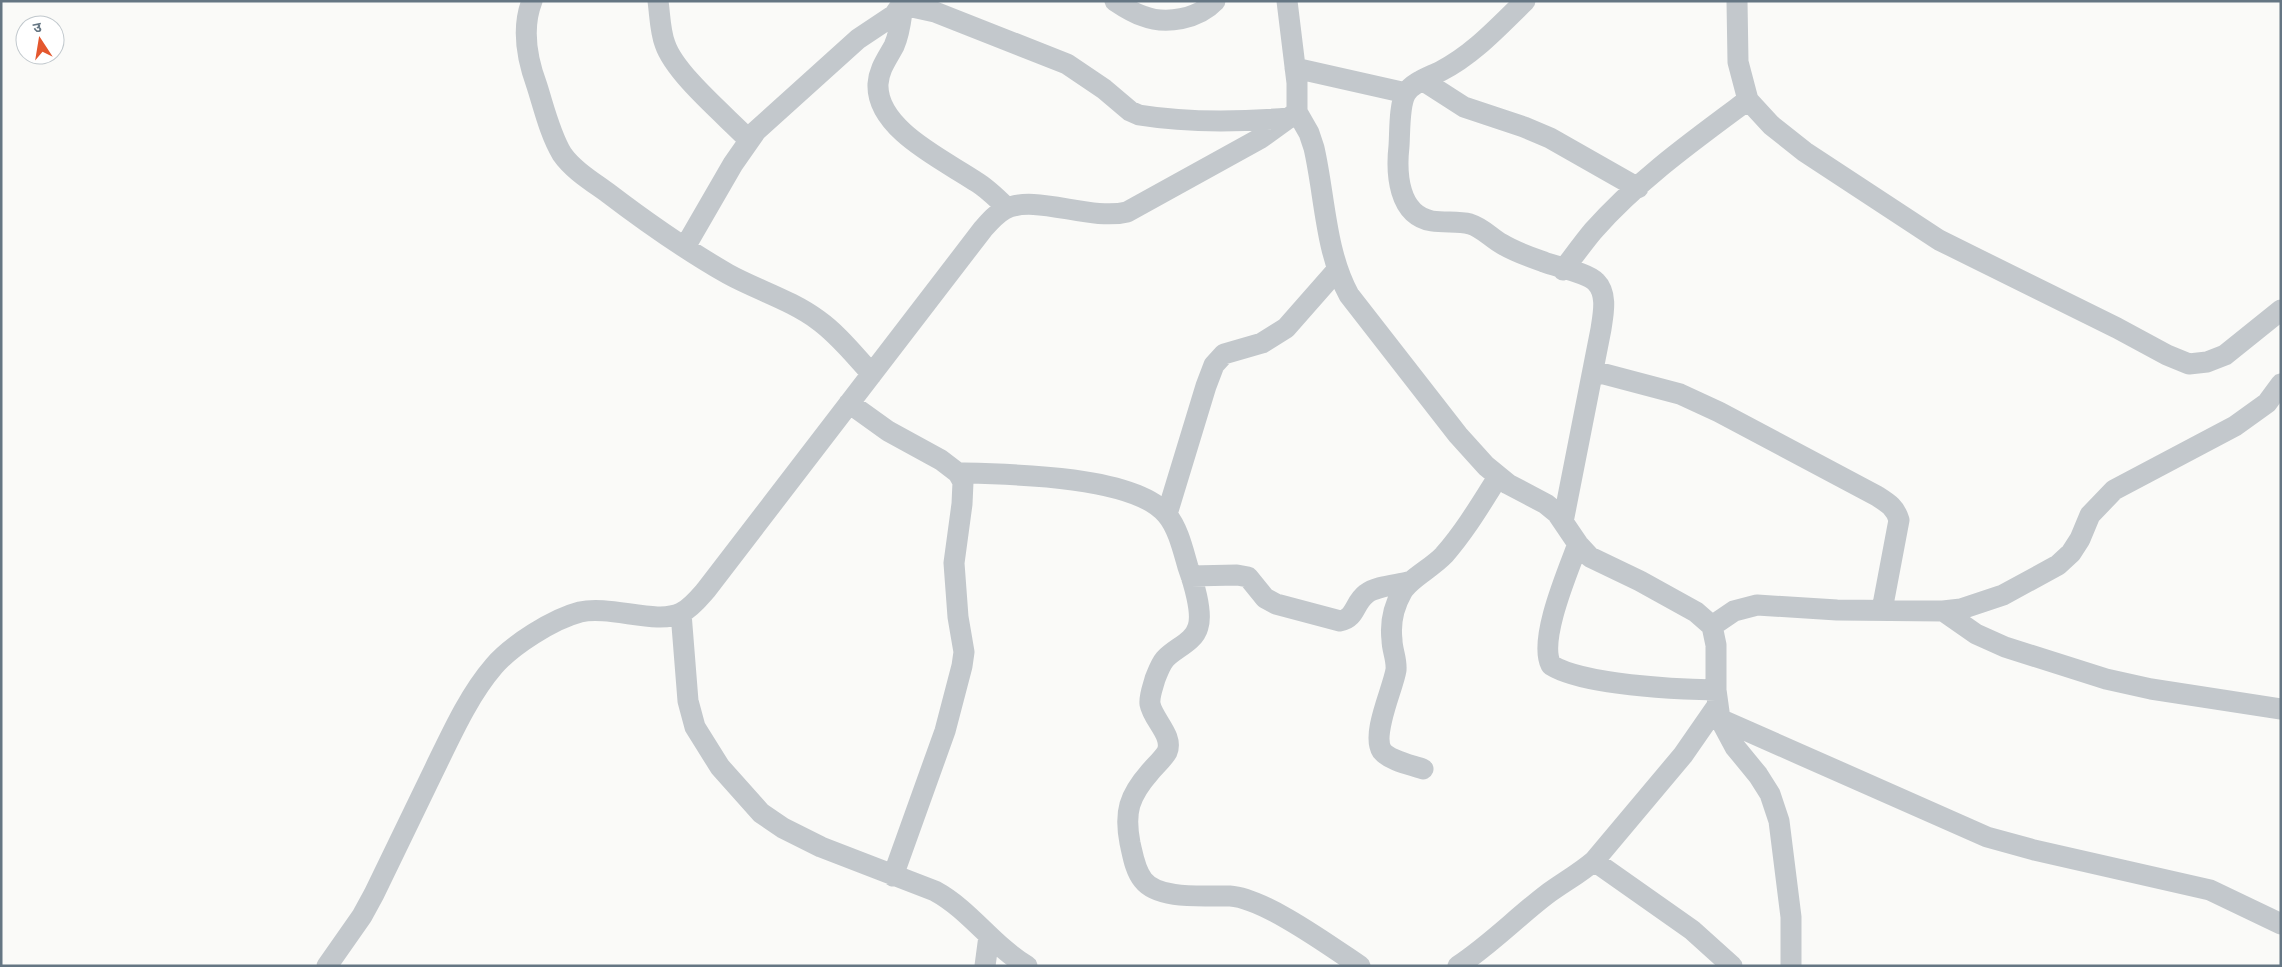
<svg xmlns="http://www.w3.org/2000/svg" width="2282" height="967" font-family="Montserrat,'Noto Sans Devanagari',sans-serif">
<rect width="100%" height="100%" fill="#fafaf8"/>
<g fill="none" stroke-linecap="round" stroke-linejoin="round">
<!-- minor -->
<path stroke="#c3c8cc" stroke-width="21" d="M532,1C521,29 527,59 537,86C544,108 550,134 562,154C573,170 593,182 608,193C646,222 686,250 728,274C757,290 791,300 818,320C839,335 855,356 872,374
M658,1C660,15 660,31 665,44C675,74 726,116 749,140
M1115,1C1124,7 1133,13 1143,16C1166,25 1198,19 1215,1
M1525,1C1499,26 1474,54 1441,71C1429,77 1413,82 1406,93C1399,104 1400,132 1399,146C1396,173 1398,215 1432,221C1445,223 1458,221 1470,224C1483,228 1491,238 1502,244C1515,252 1530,257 1544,262C1557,267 1588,273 1596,282C1608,294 1603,315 1601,329L1563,522
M1737,1L1738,62L1748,100L1771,125L1805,152L1939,240L2117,328L2167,355L2189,364L2207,362L2225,355L2281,310
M1295,68L1406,93
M1422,80L1464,107L1524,127L1550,138L1638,188
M1297,112L1309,133L1314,148C1325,196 1325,251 1349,295L1458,435L1486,466L1508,484L1546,504L1557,513L1578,544L1590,557L1640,581L1696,612L1712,626L1716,645V690L1720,719L1735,747L1758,775L1770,794L1779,821L1791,917V966
M1007,208C997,198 987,188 975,181C944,160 876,129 878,84C879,69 887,59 894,46C900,33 901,19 903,5L935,12L1067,64L1104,89L1130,111L1139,115C1188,123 1239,122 1289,118
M685,247L733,164L756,131L858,39L894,15L904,1
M1563,270C1573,257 1583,243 1593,231C1638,180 1694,140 1748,100
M1593,371L1680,394L1719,412L1877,496C1888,503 1895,507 1899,520L1882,610
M849,403L888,431L941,460L958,473L963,482L962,504L954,563L958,617L964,652L962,666L945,731L893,876
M958,473C1006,474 1135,475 1167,515C1178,528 1183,550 1188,567C1193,581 1203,612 1198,627C1194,642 1175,648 1165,659C1160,665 1158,672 1155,679C1153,687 1149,696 1150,704C1153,720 1174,736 1167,752C1163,759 1155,766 1150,772C1129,796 1124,812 1130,843C1133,856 1135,870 1143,880C1159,901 1208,895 1230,896C1264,898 1330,946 1360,966
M1167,514L1206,386L1214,365L1224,354L1262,343L1286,328L1337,270
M1578,544C1568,571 1538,640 1551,665C1583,685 1676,689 1716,690
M1191,576L1237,575L1248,577L1265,598L1276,604L1340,621C1356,618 1354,603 1366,594C1376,586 1396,585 1408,582
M1943,611L1976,634L2005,647L2106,679L2151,689L2281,709
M681,613L688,701L695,727L720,767L761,813L783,828L821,847L935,891C970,910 992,945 1027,966
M1712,626L1734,611L1757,605L1837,610L1943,611L1961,609L2003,595L2058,565L2071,553L2080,539L2090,515L2114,490L2235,426L2267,403L2281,384
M1720,719L1987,837L2034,850L2210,890L2281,924
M1423,769C1412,765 1390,761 1382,751C1371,734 1393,689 1396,670C1397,659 1392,650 1392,640C1390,623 1394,606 1402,592C1409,579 1432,568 1444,555C1465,531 1481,504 1498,477
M1594,861L1692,930L1732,966
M327,966L362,916L374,894C394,852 415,810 435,768C452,733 469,695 494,666C512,645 553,619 580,612C610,605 657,625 681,613C691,608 699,598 706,590L983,229C990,221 996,214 1005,209C1035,194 1090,221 1127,212L1261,138L1297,112V83L1287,1
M985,966L989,936
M1458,966C1490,945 1516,918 1546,895C1562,883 1579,874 1594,861L1683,755L1717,706"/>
</g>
<!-- border -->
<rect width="2282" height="967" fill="none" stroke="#657683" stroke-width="5"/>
<!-- north arrow -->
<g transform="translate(40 40) rotate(348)"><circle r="24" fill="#ffffff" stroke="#c1c8cd"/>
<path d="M0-4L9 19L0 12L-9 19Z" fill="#e4572e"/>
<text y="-8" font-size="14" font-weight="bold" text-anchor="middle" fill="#657683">उ</text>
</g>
</svg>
